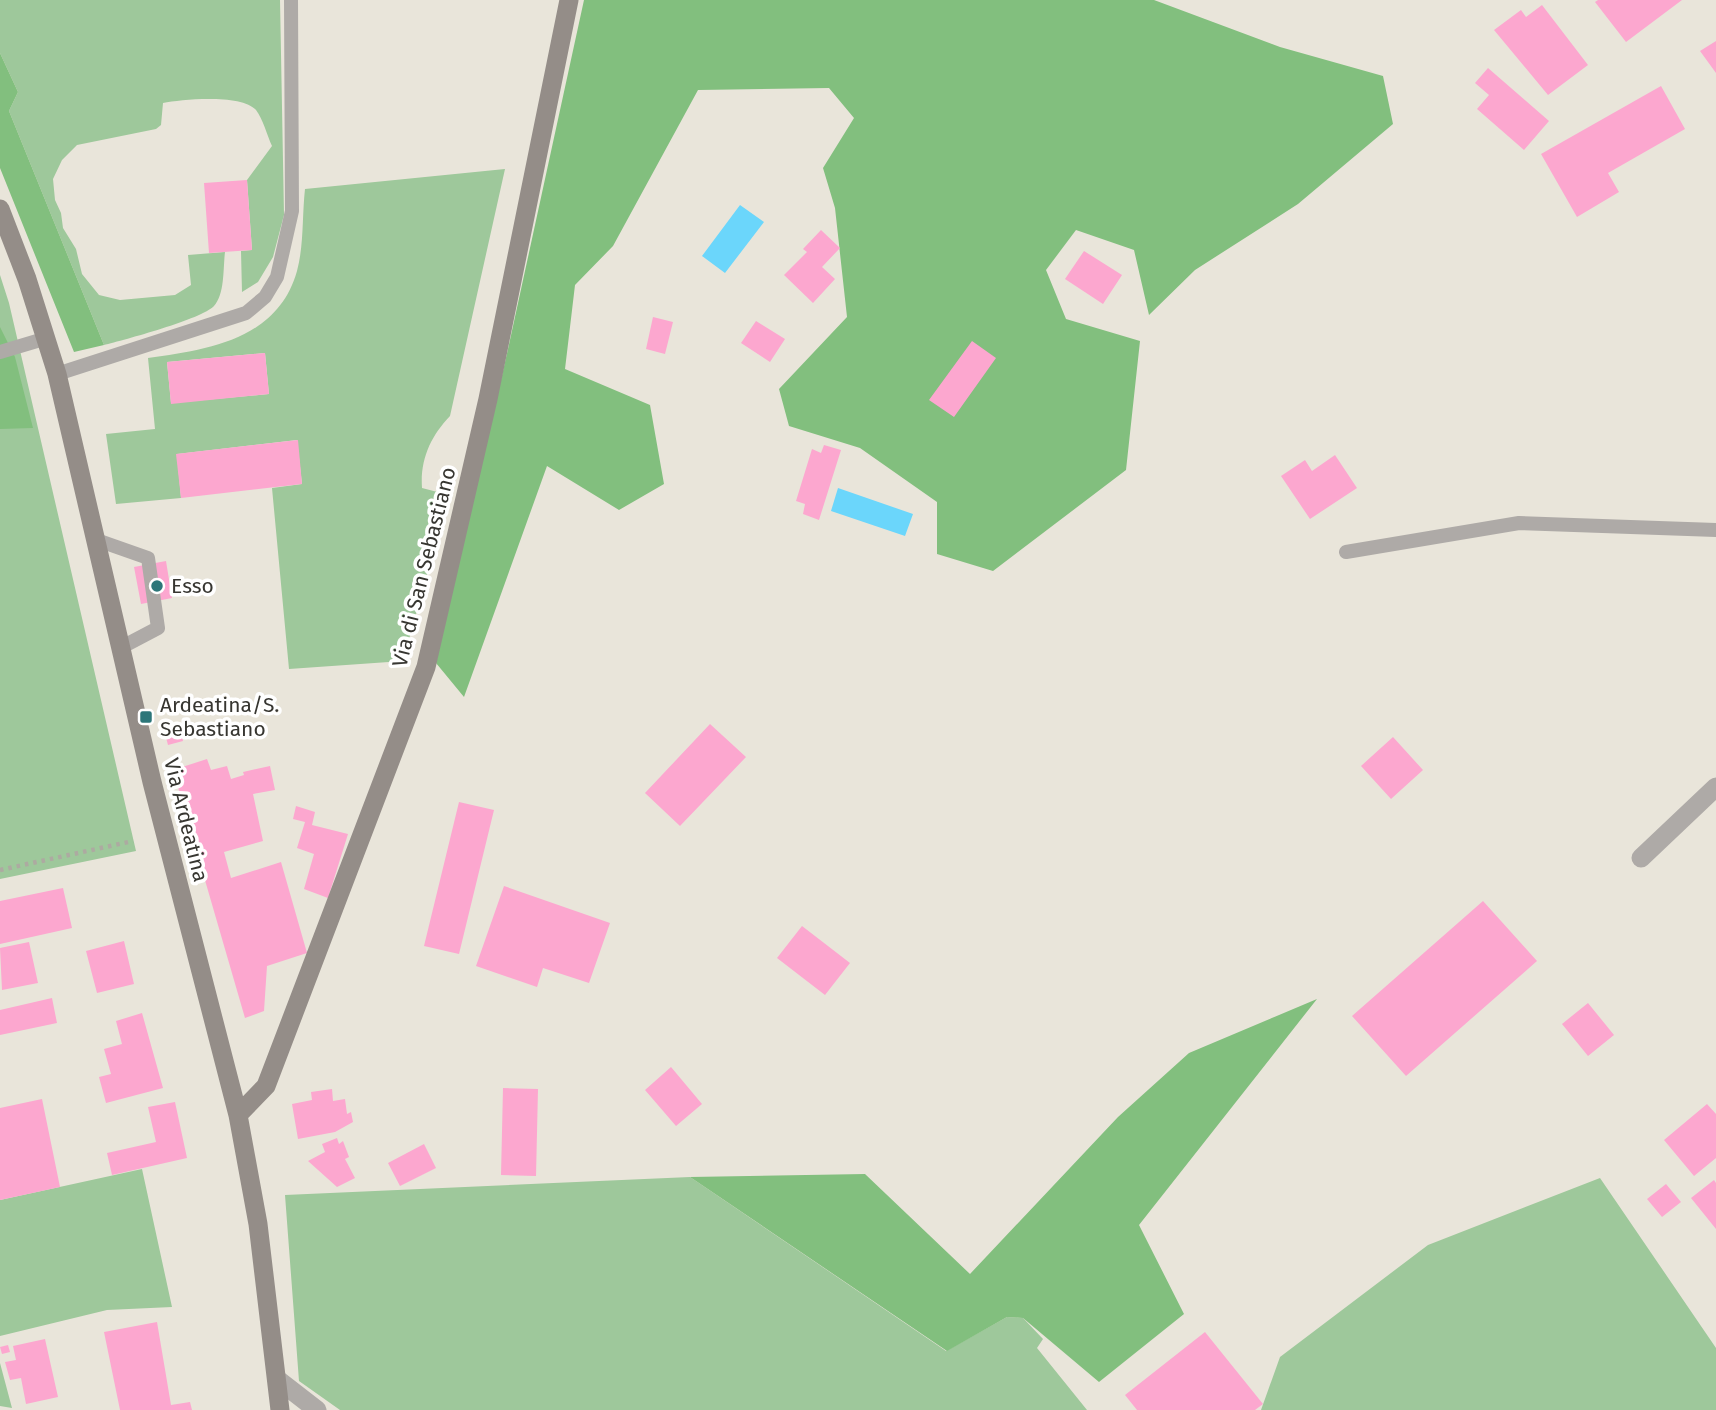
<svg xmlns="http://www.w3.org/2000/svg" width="1716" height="1410" font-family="'Fira Sans',sans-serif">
<rect width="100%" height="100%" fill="#e9e5da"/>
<!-- green -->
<path fill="#9ec89b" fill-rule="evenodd" d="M0,0H280L284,215L273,257L258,282L242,292L241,251L252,250L247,180L272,146C267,135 263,119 256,110C242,94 183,99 163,103L161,125L156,129L77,145L62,160L53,179L55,200L61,213L63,228L76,249L82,274L99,295L120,300L175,295L191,285L188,255L225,252C223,268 225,294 214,306C202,319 124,340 104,345L9,111L18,92L0,53Z
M505,169L450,416C431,436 420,459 422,488L449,495L403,661L289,669L272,488L302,484L297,440L177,454L181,498L116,504L106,434L155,429L148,358C209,350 278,339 297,271C304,245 302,216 305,189ZM265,353L269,394L171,403L167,362Z
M0,275L9,303L136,851L0,879Z
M142,1169L172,1307L107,1310L0,1336V1200Z
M690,1177L946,1351L1007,1317L1023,1318L1043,1339L1037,1348L1087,1410H340L299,1381L285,1195Z
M1600,1178L1716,1348V1410H1261L1280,1357L1428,1245Z
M0,1363L12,1408L0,1406Z"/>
<!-- forest -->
<path fill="#82bf7e" d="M584,0H1154L1280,47L1383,76L1393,124L1298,204L1195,270L1149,315L1134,250L1076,230L1046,270L1066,319L1140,341L1126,470L993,571L937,554V502L860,448L789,426L779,389L847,317L835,208L823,168L854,118L829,88L698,90L613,246L575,285L565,369L650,405L664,484L619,510L547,466L464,697L436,663L508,349Z
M0,53L18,92L9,111L104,345L74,352L0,168Z
M0,327L15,357L33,428L0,429Z
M1317,999L1139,1225L1184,1314L1099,1382L1023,1318L1007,1317L947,1351L690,1177L865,1174L970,1274L1118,1117L1189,1053Z"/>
<!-- water -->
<path fill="#6bd6fb" d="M740,205L764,222L725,273L702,256Z
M838,488L913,514L905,536L831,511Z"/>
<!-- building -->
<path fill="#fca7cf" d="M1598,0H1682L1626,42L1595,2Z
M1542,5L1588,65L1548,95L1494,30L1521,10L1526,17Z
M1716,41V73L1700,51Z
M1488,68L1549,121L1524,150L1477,109L1489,95L1475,83Z
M1661,86L1685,129L1608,173L1619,192L1577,217L1541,154Z
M247,180L252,250L209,253L204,183Z
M821,230L840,248L822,267L835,279L813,303L784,275L807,252L803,249Z
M1084,251L1122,275L1103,304L1065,279Z
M653,317L673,322L665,354L646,349Z
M756,321L785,339L770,362L741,343Z
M972,341L996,358L954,417L929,400Z
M265,353L269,394L171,404L167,362Z
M298,440L302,484L181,498L176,454Z
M824,445L841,450L819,520L803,514L805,504L796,501L812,449L821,453Z
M1335,455L1357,488L1310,519L1281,476L1305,460L1312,471Z
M166,561L172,598L141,604L134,567Z
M178,722L183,741L168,745L163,726Z
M710,724L746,757L680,826L645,793Z
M1393,737L1423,770L1391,799L1361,766Z
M207,759L211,770L227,766L231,779L244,775L243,772L270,766L275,790L253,794L263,841L224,852L231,878L281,862L307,953L267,966L264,1011L245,1018L173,770Z
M459,802L494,810L459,954L424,946Z
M296,806L315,812L312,825L348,834L328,898L304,889L314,854L297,848L305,822L293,819Z
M504,886L610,923L589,983L543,968L537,987L476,966Z
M63,888L72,928L0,944V901Z
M1483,901L1537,961L1406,1076L1352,1016Z
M802,926L850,963L825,995L777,958Z
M124,941L134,984L97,993L86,951Z
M29,942L38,983L2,990L0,948Z
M52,998L57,1023L0,1035V1010Z
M1588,1003L1614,1035L1588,1056L1562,1024Z
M142,1013L163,1088L106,1103L99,1077L111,1074L104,1049L122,1044L116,1021Z
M671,1067L702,1104L676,1126L645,1090Z
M503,1088L538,1089L536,1176L501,1175Z
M332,1089L333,1101L345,1099L347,1114L351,1112L353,1122L335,1132L298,1139L292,1104L312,1100L311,1092Z
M42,1099L60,1187L0,1200V1108Z
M175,1102L187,1158L112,1175L107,1153L156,1142L148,1107Z
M1707,1104L1716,1114V1158L1694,1176L1664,1140Z
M337,1138L339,1144L343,1141L349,1157L345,1159L355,1178L337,1187L308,1161L325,1152L322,1144Z
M424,1144L436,1168L400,1186L388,1163Z
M1714,1180L1716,1183V1229L1691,1198Z
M1666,1184L1681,1202L1662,1217L1647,1199Z
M157,1322L171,1405L190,1402L192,1410H120L104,1332Z
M1205,1332L1263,1404L1255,1410H1137L1125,1395Z
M45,1339L58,1397L26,1404L21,1378L10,1380L5,1362L16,1360L13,1346Z
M8,1345L10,1352L2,1354L0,1347Z"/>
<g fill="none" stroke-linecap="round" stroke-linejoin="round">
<!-- path -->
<path stroke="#adaaa1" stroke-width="4.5" stroke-dasharray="3.5 5" stroke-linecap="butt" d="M0,870L133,841"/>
<!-- service -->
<path stroke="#aeaaa7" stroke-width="14" d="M0,352L47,338
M57,374L246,313L265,297L277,277L292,211L291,0
M94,539L148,558L158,628L120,648
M1346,552L1519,523L1716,530"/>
<!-- minor -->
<path stroke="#aeaaa7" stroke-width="19" d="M1641,858L1716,787
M277,1379L317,1410"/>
<!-- secondary -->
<path stroke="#948d88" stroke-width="19" d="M0,209L27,279L57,374L152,782L238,1115L258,1224L280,1410
M238,1115L266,1086L426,667L488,399L569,0"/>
</g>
<!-- markers -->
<g fill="#2c7679" stroke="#fff" stroke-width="2.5">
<circle cx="157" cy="586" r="7"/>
<rect x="139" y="710" width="14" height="14" rx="3.5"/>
</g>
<g text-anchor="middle" stroke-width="7" stroke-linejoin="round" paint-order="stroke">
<!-- street labels -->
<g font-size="21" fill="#373631" stroke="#fff">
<text transform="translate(424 567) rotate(-76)" y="7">Via di San Sebastiano</text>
<text transform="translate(186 820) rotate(76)" y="7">Via Ardeatina</text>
</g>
<!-- poi labels -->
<g font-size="21" fill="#373631" stroke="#fff" text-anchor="start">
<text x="171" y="593">Esso</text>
<text x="160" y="712">Ardeatina/S.<tspan x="160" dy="24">Sebastiano</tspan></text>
</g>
</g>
</svg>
